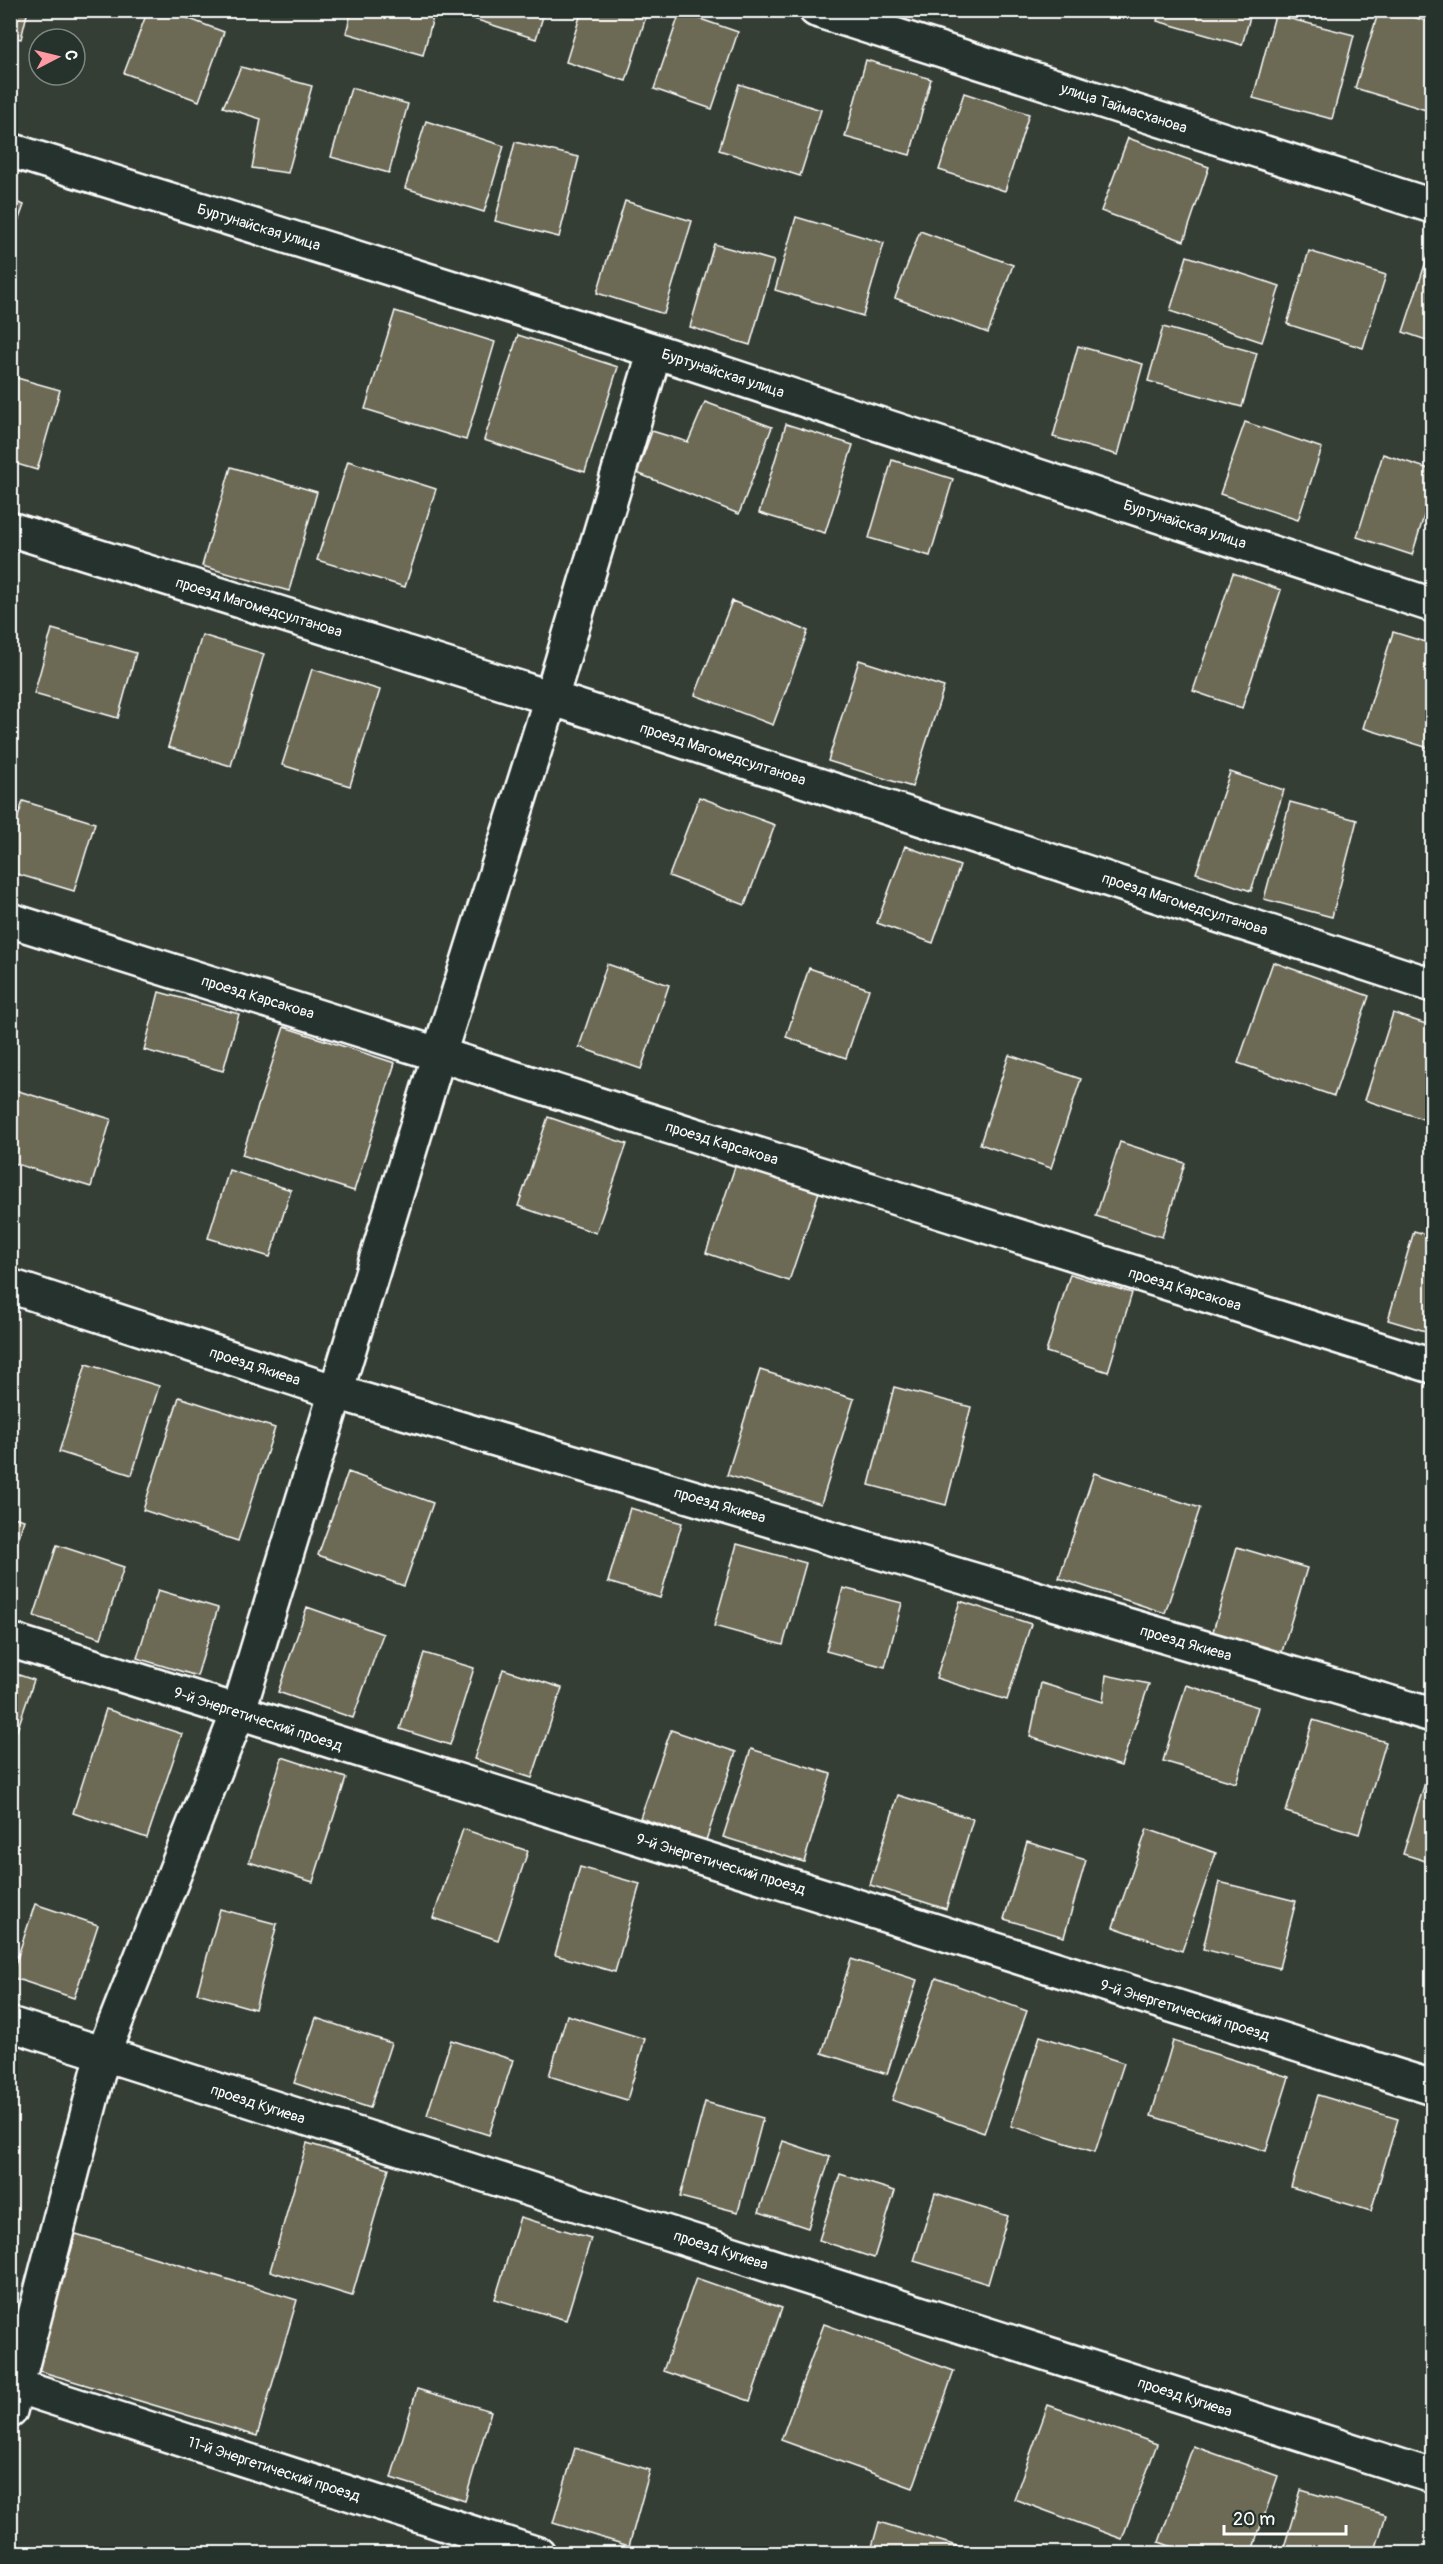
<svg xmlns="http://www.w3.org/2000/svg" width="1443" height="2564" font-family="Pangolin,sans-serif">
<rect width="100%" height="100%" fill="#343e35"/>
<filter id="ink" filterUnits="userSpaceOnUse"><feTurbulence type="fractalNoise" baseFrequency=".0167" numOctaves="2"/><feDisplacementMap in="SourceGraphic" scale="12" xChannelSelector="R" yChannelSelector="G"/><feConvolveMatrix kernelMatrix="1 2 1 2 8 2 1 2 1" color-interpolation-filters="sRGB"/></filter>
<g filter="url(#ink)">
<!-- building -->
<path fill="#6c6a55" stroke="#fff" stroke-width="1.5" d="M10,10H28L21,39L10,37Z
M148,10H166L224,32L199,101L124,73Z
M352,10H435L423,55L346,33Z
M476,10H545L536,39L474,19Z
M582,10H648L626,81L566,62Z
M1160,10H1252L1242,45L1157,21Z
M1379,10H1392L1432,23V88L1426,110L1355,88Z
M680,12L738,32L712,109L654,89Z
M1275,15L1354,35L1332,119L1253,98Z
M866,60L931,79L910,155L845,137Z
M241,67L312,86L288,173L252,168L261,119L223,107Z
M739,84L821,110L800,176L719,150Z
M351,88L408,104L389,173L331,157Z
M964,93L1029,114L1005,191L939,170Z
M426,121L504,146L484,212L405,188Z
M1128,138L1209,167L1184,241L1101,211Z
M515,142L579,157L559,237L495,221Z
M10,200L24,205L10,244Z
M625,201L692,221L664,314L597,293Z
M796,217L884,243L863,316L775,290Z
M920,231L1013,265L988,333L895,298Z
M714,244L774,261L750,345L690,327Z
M1431,246H1432V342L1403,332Z
M1309,251L1386,275L1363,348L1287,324Z
M1187,256L1280,286L1262,342L1170,311Z
M395,311L495,342L466,440L365,409Z
M1163,327L1257,353L1242,407L1148,381Z
M518,335L618,367L585,472L484,440Z
M1078,346L1143,364L1118,455L1053,437Z
M10,376L60,390L37,470L10,462Z
M705,402L772,427L739,514L637,473L652,431L688,442Z
M1245,422L1322,448L1298,520L1220,494Z
M786,424L853,445L825,533L759,513Z
M1383,454L1432,470V490L1412,555L1357,537Z
M892,460L953,479L930,556L869,538Z
M348,461L436,489L405,587L317,560Z
M231,467L317,492L289,591L202,566Z
M1233,573L1281,590L1242,708L1193,691Z
M732,601L808,631L773,725L695,695Z
M52,629L136,653L118,718L34,694Z
M1393,632L1432,644V749L1363,728Z
M202,635L264,654L231,766L168,747Z
M859,660L944,687L912,787L828,761Z
M312,669L380,690L350,786L282,765Z
M1230,772L1284,790L1251,891L1196,873Z
M699,797L775,825L745,905L669,876Z
M23,801L95,823L74,891L10,872V842Z
M1290,802L1357,820L1332,917L1264,899Z
M905,846L960,866L933,943L877,923Z
M1273,962L1369,996L1334,1096L1238,1063Z
M607,964L669,985L641,1069L579,1047Z
M809,968L869,989L846,1058L786,1037Z
M159,992L239,1014L223,1071L144,1050Z
M1393,1013L1432,1026V1122L1365,1100Z
M284,1027L395,1063L354,1191L242,1155Z
M1009,1055L1081,1079L1051,1168L980,1144Z
M15,1090L111,1119L91,1187L10,1162V1104Z
M548,1117L627,1144L596,1233L518,1206Z
M1120,1142L1185,1163L1162,1237L1096,1216Z
M737,1161L820,1189L789,1281L706,1253Z
M229,1170L291,1190L270,1257L208,1238Z
M1414,1231L1432,1236V1333L1388,1320Z
M1070,1274L1132,1293L1108,1372L1046,1352Z
M86,1364L159,1386L132,1475L59,1452Z
M760,1370L854,1399L821,1504L727,1475Z
M894,1387L971,1407L946,1505L869,1485Z
M179,1397L275,1428L238,1541L143,1510Z
M348,1472L433,1503L404,1586L318,1555Z
M1094,1473L1200,1508L1165,1613L1059,1578Z
M630,1508L682,1523L660,1598L608,1582Z
M10,1516L24,1520L10,1566Z
M737,1544L806,1563L783,1645L714,1626Z
M57,1545L124,1567L101,1638L34,1616Z
M1237,1547L1307,1568L1281,1655L1212,1635Z
M843,1588L902,1603L885,1667L826,1651Z
M158,1590L218,1608L197,1676L137,1658Z
M960,1601L1031,1624L1007,1700L936,1678Z
M307,1607L383,1634L353,1718L278,1692Z
M424,1653L474,1668L450,1745L400,1729Z
M503,1669L562,1688L532,1778L474,1759Z
M10,1672L34,1680L10,1751Z
M1106,1675L1149,1684L1121,1766L1030,1737L1041,1683L1103,1702Z
M1186,1685L1258,1707L1236,1783L1163,1761Z
M106,1709L182,1734L147,1838L73,1813Z
M1313,1720L1386,1742L1359,1834L1286,1812Z
M671,1730L736,1752L706,1840L640,1818Z
M751,1749L831,1774L804,1862L723,1837Z
M282,1757L346,1778L313,1882L249,1862Z
M1432,1760V1863L1403,1854Z
M898,1795L973,1819L946,1909L870,1885Z
M463,1829L528,1851L498,1940L433,1918Z
M1147,1829L1216,1853L1182,1951L1113,1927Z
M1027,1842L1086,1860L1064,1937L1004,1919Z
M580,1867L640,1884L615,1972L555,1955Z
M1219,1882L1296,1901L1279,1968L1203,1949Z
M35,1904L98,1925L74,1998L11,1977Z
M220,1909L277,1924L255,2009L197,1993Z
M851,1959L917,1980L887,2074L822,2053Z
M936,1978L1027,2011L984,2133L892,2100Z
M567,2015L645,2039L627,2100L549,2076Z
M316,2018L391,2043L370,2108L294,2083Z
M1040,2036L1124,2063L1095,2152L1011,2126Z
M451,2040L513,2060L489,2135L427,2115Z
M1173,2041L1289,2077L1266,2151L1151,2116Z
M1318,2095L1398,2119L1371,2211L1291,2187Z
M705,2102L763,2118L738,2212L680,2197Z
M783,2141L830,2157L808,2228L759,2212Z
M307,2143L389,2168L352,2296L270,2271Z
M840,2174L895,2191L874,2258L819,2240Z
M935,2193L1008,2216L988,2284L914,2261Z
M520,2217L591,2238L566,2320L495,2299Z
M76,2234L297,2300L257,2436L36,2370Z
M696,2278L782,2308L750,2401L663,2371Z
M824,2324L954,2371L913,2488L781,2440Z
M417,2389L491,2411L465,2501L391,2478Z
M1048,2405L1157,2444L1122,2539L1014,2499Z
M1193,2446L1278,2476L1251,2554H1191L1159,2542Z
M575,2448L650,2470L629,2546L553,2523Z
M1301,2490L1386,2515L1374,2554H1282Z
M879,2522L976,2552L975,2554H870Z"/>
<g fill="none" stroke-linecap="round" stroke-linejoin="round">
<!-- minor casing -->
<g stroke="#fff" stroke-width="38">
<path id="minor" d="M816,10L1432,206
M10,150L655,351L1432,605
M10,529L551,698L1432,985
M10,920L1432,1366
M10,1286L336,1392L1432,1715
M10,1640L1432,2087
M10,2024L1432,2476
M10,2384L538,2554
M10,2411L103,2054L238,1713L439,1054L551,698L655,351"/>
</g>
<!-- minor -->
<use href="#minor" stroke="#26332d" stroke-width="33"/>
</g>
</g>
<g text-anchor="middle" stroke-width="4.5" stroke-linejoin="round" paint-order="stroke">
<!-- street labels -->
<g font-size="15" fill="#fff" stroke="#26332d">
<text transform="translate(1124 108) rotate(18)" y="5">улица Таймасханова</text>
<text transform="translate(259 227) rotate(17)" y="5">Буртунайская улица</text>
<text transform="translate(723 373) rotate(18)" y="5">Буртунайская улица</text>
<text transform="translate(1185 524) rotate(18)" y="5">Буртунайская улица</text>
<text transform="translate(259 607) rotate(17)" y="5">проезд Магомедсултанова</text>
<text transform="translate(723 754) rotate(18)" y="5">проезд Магомедсултанова</text>
<text transform="translate(1185 904) rotate(18)" y="5">проезд Магомедсултанова</text>
<text transform="translate(258 997) rotate(17)" y="5">проезд Карсакова</text>
<text transform="translate(722 1143) rotate(17)" y="5">проезд Карсакова</text>
<text transform="translate(1185 1289) rotate(17)" y="5">проезд Карсакова</text>
<text transform="translate(255 1366) rotate(18)" y="5">проезд Якиева</text>
<text transform="translate(720 1505) rotate(16)" y="5">проезд Якиева</text>
<text transform="translate(1186 1643) rotate(16)" y="5">проезд Якиева</text>
<text transform="translate(258 1719) rotate(18)" y="5">9-й Энергетический проезд</text>
<text transform="translate(721 1864) rotate(17)" y="5">9-й Энергетический проезд</text>
<text transform="translate(1185 2010) rotate(17)" y="5">9-й Энергетический проезд</text>
<text transform="translate(258 2104) rotate(18)" y="5">проезд Кугиева</text>
<text transform="translate(721 2250) rotate(18)" y="5">проезд Кугиева</text>
<text transform="translate(1185 2397) rotate(18)" y="5">проезд Кугиева</text>
<text transform="translate(274 2469) rotate(18)" y="5">11-й Энергетический проезд</text>
</g>
</g>
<!-- margin -->
<rect width="1443" height="2564" fill="none" stroke="#26332d" stroke-width="36"/>
<rect x="18" y="18" width="1407" height="2528" fill="none" stroke="#fff" stroke-width="2" filter="url(#ink)"/>
<!-- north arrow -->
<g transform="translate(57 57) rotate(83)"><circle r="28" fill="#26332d" stroke="#7d8581" stroke-width="1.5"/>
<path d="M0-4.5L10 22L0 15L-10 22Z" fill="#ff9aa2"/>
<text y="-9" font-size="16" font-weight="bold" text-anchor="middle" fill="#ffffff">С</text>
</g>
<!-- scale -->
<path d="M1224 2525v9h122v-9" fill="none" stroke="#ffffff" stroke-width="3"/>
<text x="1233" y="2525" font-size="18" fill="#ffffff" stroke="#26332d" stroke-width="4.5" paint-order="stroke">20 m</text>
</svg>
